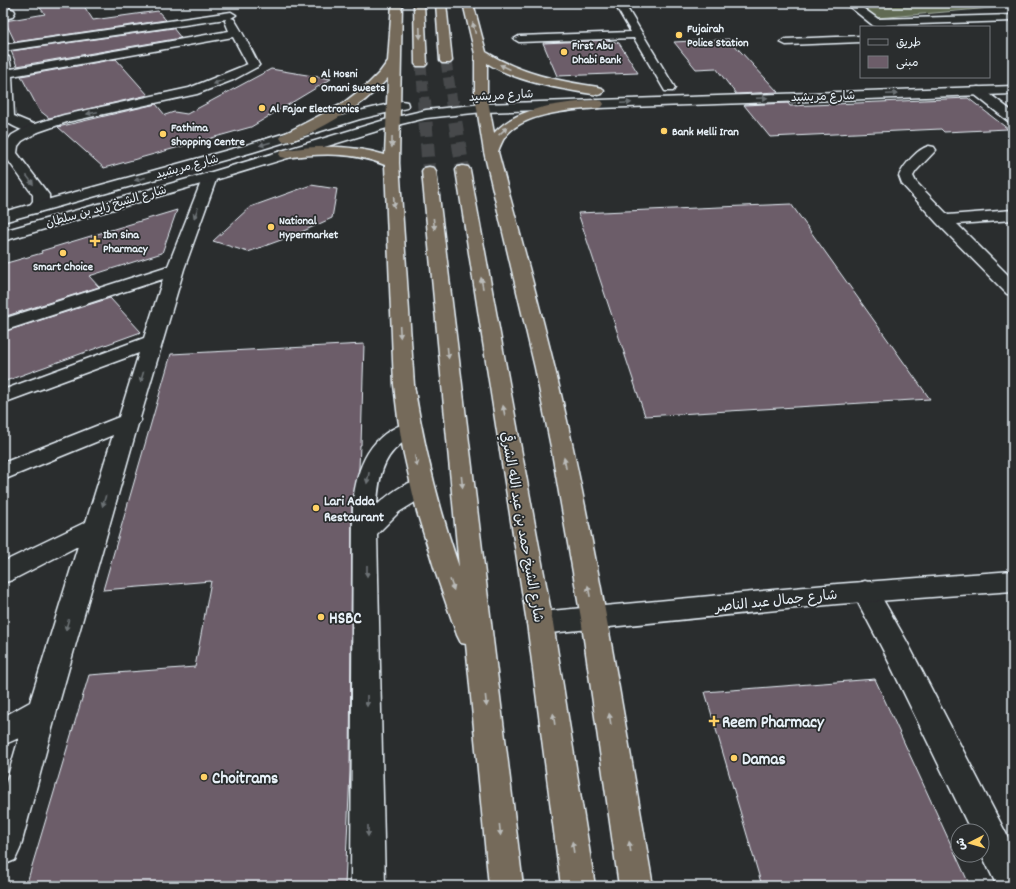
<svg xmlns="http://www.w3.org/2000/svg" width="1016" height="889" font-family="Dekko,'Playpen Sans Arabic',sans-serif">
<rect width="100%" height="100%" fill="#2a2d2e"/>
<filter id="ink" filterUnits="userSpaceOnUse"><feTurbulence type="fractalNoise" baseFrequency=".025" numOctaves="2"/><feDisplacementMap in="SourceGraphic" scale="8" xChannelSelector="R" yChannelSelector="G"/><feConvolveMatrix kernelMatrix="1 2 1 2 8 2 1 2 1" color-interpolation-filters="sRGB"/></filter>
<g filter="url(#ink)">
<!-- green -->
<path fill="#606b52" stroke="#a4aea5" d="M857,3H1013V6L877,18Z"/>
<!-- building -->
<path fill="#6c5d69" stroke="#e8f1f8" d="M36,3H82L93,20L158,11L166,20L15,42L5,21L45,14Z
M173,28L181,38L17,66L11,51Z
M729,39L778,92L736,94L716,68L696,69L674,42Z
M607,40L619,43L638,73L557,76L543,43Z
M116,59L148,95L49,118L39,110L21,76Z
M271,69L331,79L251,127L104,168L58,127L156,104L165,115L174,112L187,114Z
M968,98L1008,129L944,132L941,129L770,137L744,105L788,103L790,106Z
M311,185L337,189L332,218L295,235L248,252L213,241L250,207Z
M791,204L930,399L645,416L578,213Z
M177,210L162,253L89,276L99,287L3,317V264L42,253L41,251Z
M110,298L141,332L3,382V332Z
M364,344L361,445H360L359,468L352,503L350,771L345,886H26L89,675L195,667L211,581L103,590L171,354Z
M875,679L970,886H762L705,692Z"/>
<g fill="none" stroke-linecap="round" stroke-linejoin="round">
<!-- trunk-tunnel-far1 -->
<path stroke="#464a4c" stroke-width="11" stroke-dasharray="11 5.5" stroke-linecap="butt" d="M446,61L452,102
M421,64L424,102"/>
<!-- trunk-tunnel -->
<path stroke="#464a4c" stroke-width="14" stroke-dasharray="14 7" stroke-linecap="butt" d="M424,101L429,171
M452,101L463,170"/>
<!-- minor casing -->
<g stroke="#e8f1f8" stroke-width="3">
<path id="minor" d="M614,3H624L675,88L673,91H665L634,38L519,42L514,39L519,36L631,32Z
M845,3H856L878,19L1013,15V21L886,25L887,27H875Z
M3,6L14,10L15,12L12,17L3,20Z
M231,12L236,15L231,18L234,19C243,33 251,49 259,65L257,67H249L233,37L12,76L14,116L38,126L40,129L38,132C27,134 11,126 3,119V56L9,57L11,69L229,31L225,21L226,19L3,51V45Z
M861,36V42L786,45L780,42L786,39Z
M978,87L982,88L1013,112V122L1008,121L974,94L972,91L974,88Z
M929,146L934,147L936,150L916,171L913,176L916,182L948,215L1013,210V220L957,224L1013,280V295L1007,294L937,223L902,184L899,176C904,165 917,149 929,146Z
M210,173L215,174L217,177L184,269L140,418L141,420L138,424L57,710L20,849L15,860L3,865V793L19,738L3,745V717L30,702L78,546L12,580L3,583V562L86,522L113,435L3,480V463L119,417L139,353L3,403V390L144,338L163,279L3,331V319L168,266L203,177L205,174Z
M410,422L418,424L421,429C416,436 408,439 401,444C381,459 379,480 377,503V505C391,493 411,476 430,481L434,487L430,493L399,512L377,534L385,886H351L353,503C357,466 370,433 410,422Z
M865,581L874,584L906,640L1013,847V886H997L982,855V831H971L883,650L852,591L856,584Z"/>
</g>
<!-- tertiary casing -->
<g stroke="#e8f1f8" stroke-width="3">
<path id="tertiary" d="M253,62L257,63L259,65L257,67L233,80L197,94L67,122L38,132L22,141L18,146L17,153L49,195V201L41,211L36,213L31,211L28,208L33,201V195L3,153L4,145L12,135L28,126L64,115L189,88Z
M1013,571V591L837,604L540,634L530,630L527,623L530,616L540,612L837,584Z"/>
</g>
<!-- secondary casing -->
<g stroke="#e8f1f8" stroke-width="3">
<path id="secondary" d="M1013,86V94L483,112L426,118L397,125L215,180L3,241V231L205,174L388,119L426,110L483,104Z
M402,101L407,102L408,105L407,108L360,119L253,152L3,222V212L243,146L351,113Z"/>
</g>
<!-- trunk casing -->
<g stroke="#e8f1f8" stroke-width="3">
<path id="trunk" d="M392,3H402L399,163L414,385C424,447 439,508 459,567L422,171L424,168L429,167L434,168L436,171L523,886H489L466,644L461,643L457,635L436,574L417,512L403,450L398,418L394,385L385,165C353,152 320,153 286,158L281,157L279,154L281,151L286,150C320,145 352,145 385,155L388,78C381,86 373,93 365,100C352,110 297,145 282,141L280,138L282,135L342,104L368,84L380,72L388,61Z
M414,3H424L427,64L425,66H417L415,64Z
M436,3H446L452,61L450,63H442L440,61Z
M463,3H473L486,52C521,74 558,81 598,87L602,88L604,91L602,94L598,95C561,89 519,83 487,63V96L494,133C515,110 548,105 578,102C586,101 595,99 602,101L604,104L602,107L598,108C571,110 518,113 503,140C501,144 499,148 498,152C524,250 552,349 573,448C604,593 628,740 653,886H619L581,618L551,447L535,368L484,152L475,96V54Z
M463,166L468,167L470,170L553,623L595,886H561L527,623L456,170L458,167Z"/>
</g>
<!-- minor -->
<use href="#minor" fill="#2a2d2e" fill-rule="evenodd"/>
<!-- tertiary -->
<use href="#tertiary" fill="#2a2d2e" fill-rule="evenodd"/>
<!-- secondary -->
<use href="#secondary" fill="#2a2d2e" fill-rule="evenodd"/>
<!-- trunk -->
<use href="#trunk" fill="#746a5a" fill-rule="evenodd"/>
</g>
<!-- one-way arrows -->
<defs><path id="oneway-solid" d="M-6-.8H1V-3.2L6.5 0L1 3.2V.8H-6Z"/></defs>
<g fill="#babbb9">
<use href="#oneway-solid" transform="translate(474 28) rotate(-104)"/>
<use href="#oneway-solid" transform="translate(420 33) rotate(88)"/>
<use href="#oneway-solid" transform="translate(505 67) rotate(-156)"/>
<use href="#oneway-solid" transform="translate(503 131) rotate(-43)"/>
<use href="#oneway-solid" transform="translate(392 142) rotate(91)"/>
<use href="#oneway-solid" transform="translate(394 202) rotate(87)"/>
<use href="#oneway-solid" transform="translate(434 224) rotate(84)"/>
<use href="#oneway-solid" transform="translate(482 283) rotate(-100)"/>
<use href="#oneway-solid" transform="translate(400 332) rotate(87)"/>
<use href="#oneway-solid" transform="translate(448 353) rotate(84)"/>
<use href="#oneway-solid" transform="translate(504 411) rotate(-100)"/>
<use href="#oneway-solid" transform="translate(416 461) rotate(77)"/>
<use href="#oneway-solid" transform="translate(565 463) rotate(-101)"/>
<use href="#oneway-solid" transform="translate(462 482) rotate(84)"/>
<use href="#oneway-solid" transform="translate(452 585) rotate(71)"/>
<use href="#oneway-solid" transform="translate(589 591) rotate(-101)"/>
<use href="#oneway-solid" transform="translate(486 701) rotate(84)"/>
<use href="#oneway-solid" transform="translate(554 719) rotate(-98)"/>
<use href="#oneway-solid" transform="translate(610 719) rotate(-99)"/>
<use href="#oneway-solid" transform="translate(500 830) rotate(84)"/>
<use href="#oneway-solid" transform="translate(573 847) rotate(-98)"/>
<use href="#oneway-solid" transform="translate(630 847) rotate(-99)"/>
</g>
<g fill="#6c7275">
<use href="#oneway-solid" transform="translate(218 82) rotate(159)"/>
<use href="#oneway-solid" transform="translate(892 94) rotate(-2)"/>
<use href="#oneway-solid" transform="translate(762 98) rotate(-2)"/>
<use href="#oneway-solid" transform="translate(626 103) rotate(-2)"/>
<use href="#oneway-solid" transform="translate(92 113) rotate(168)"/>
<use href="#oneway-solid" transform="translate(265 144) rotate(164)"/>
<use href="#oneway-solid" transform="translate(140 179) rotate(165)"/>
<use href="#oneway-solid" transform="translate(30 180) rotate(53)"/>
<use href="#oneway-solid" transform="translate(196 213) rotate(111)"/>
<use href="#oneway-solid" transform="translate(142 377) rotate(106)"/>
<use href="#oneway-solid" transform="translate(368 478) rotate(101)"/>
<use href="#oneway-solid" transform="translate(104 501) rotate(107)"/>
<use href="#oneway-solid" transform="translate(367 571) rotate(90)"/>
<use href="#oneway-solid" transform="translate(67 625) rotate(106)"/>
<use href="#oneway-solid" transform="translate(367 701) rotate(90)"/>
<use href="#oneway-solid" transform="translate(368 831) rotate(90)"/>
</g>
</g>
<!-- markers -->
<g fill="#ffd166" stroke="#2a2d2e" stroke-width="1.5">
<circle cx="679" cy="35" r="4"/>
<circle cx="564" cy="52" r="4"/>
<circle cx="313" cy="80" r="4"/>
<circle cx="262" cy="108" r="4"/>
<circle cx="664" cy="131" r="4"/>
<circle cx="163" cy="134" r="4"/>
<circle cx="271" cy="227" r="4"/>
<path d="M93 235h4v4h4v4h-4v4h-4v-4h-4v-4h4z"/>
<circle cx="63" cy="253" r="4"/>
<circle cx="316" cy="508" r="4"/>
<circle cx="321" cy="617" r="4"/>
<path d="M712 715h4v4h4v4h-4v4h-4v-4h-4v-4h4z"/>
<circle cx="734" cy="758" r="4"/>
<circle cx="204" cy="777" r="4"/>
</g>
<g text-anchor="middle" stroke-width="3.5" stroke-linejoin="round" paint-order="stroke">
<!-- far-poi labels -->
<g font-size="12" font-weight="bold" fill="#e8f1f8" stroke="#2a2d2e" text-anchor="start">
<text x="687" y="32">Fujairah<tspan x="687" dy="14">Police Station</tspan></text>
<text x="572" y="49">First Abu<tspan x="572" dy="14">Dhabi Bank</tspan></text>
<text x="321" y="77">Al Hosni<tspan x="321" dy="14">Omani Sweets</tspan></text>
<text x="270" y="112">Al Fajar Electronics</text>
<text x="171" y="131">Fathima<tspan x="171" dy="14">Shopping Centre</tspan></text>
<text x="672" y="135">Bank Melli Iran</text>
<text x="279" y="224">National<tspan x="279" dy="14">Hypermarket</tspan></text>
<text x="103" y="238">Ibn Sina<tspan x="103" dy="14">Pharmacy</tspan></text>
<text x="63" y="270" text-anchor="middle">Smart Choice</text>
</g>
<!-- far-street labels -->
<g font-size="12" fill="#e8f1f8" stroke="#2a2d2e">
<text transform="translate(501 95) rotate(-3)" y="4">شارع مريشيد</text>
<text transform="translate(823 96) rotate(-2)" y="4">شارع مريشيد</text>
<text transform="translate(187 166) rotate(-15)" y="4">شارع مريشيد</text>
<text transform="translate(106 206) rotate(-16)" y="4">شارع الشيخ زايد بن سلطان</text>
</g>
<!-- poi labels -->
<g font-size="14" font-weight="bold" fill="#e8f1f8" stroke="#2a2d2e" text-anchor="start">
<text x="324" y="505">Lari Adda<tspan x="324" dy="16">Restaurant</tspan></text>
</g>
<!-- street labels -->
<g font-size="14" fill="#e8f1f8" stroke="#2a2d2e">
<text transform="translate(523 527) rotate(80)" y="5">شارع الشيخ حمد بن عبد الله الشرقي</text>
<text transform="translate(776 600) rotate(-6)" y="5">شارع جمال عبد الناصر</text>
</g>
<!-- near-poi labels -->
<g font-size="17" font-weight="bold" fill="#e8f1f8" stroke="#2a2d2e" text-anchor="start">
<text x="329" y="623">HSBC</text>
<text x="722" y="727">Reem Pharmacy</text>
<text x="742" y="764">Damas</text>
<text x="212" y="783">Choitrams</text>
</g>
</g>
<!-- margin -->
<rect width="1016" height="889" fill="none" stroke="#2a2d2e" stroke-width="16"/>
<rect x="8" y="8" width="1000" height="873" fill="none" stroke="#e8f1f8" stroke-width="1.5" filter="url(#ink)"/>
<!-- legend -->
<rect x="860" y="26" width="130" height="52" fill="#2a2d2e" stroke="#767b7f"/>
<rect x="868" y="39" width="20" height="6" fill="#2a2d2e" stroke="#767b7f"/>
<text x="896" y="46" font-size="12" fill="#e8f1f8">طريق</text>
<rect x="868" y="56" width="20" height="12" fill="#6c5d69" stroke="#767b7f"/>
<text x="896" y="66" font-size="12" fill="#e8f1f8">مبنى</text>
<!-- north arrow -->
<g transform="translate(970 843) rotate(264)"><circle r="19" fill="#2a2d2e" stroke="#767b7f"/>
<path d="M0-3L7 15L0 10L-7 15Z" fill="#ffd166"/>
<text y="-6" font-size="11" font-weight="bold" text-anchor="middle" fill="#e8f1f8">ش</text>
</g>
</svg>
